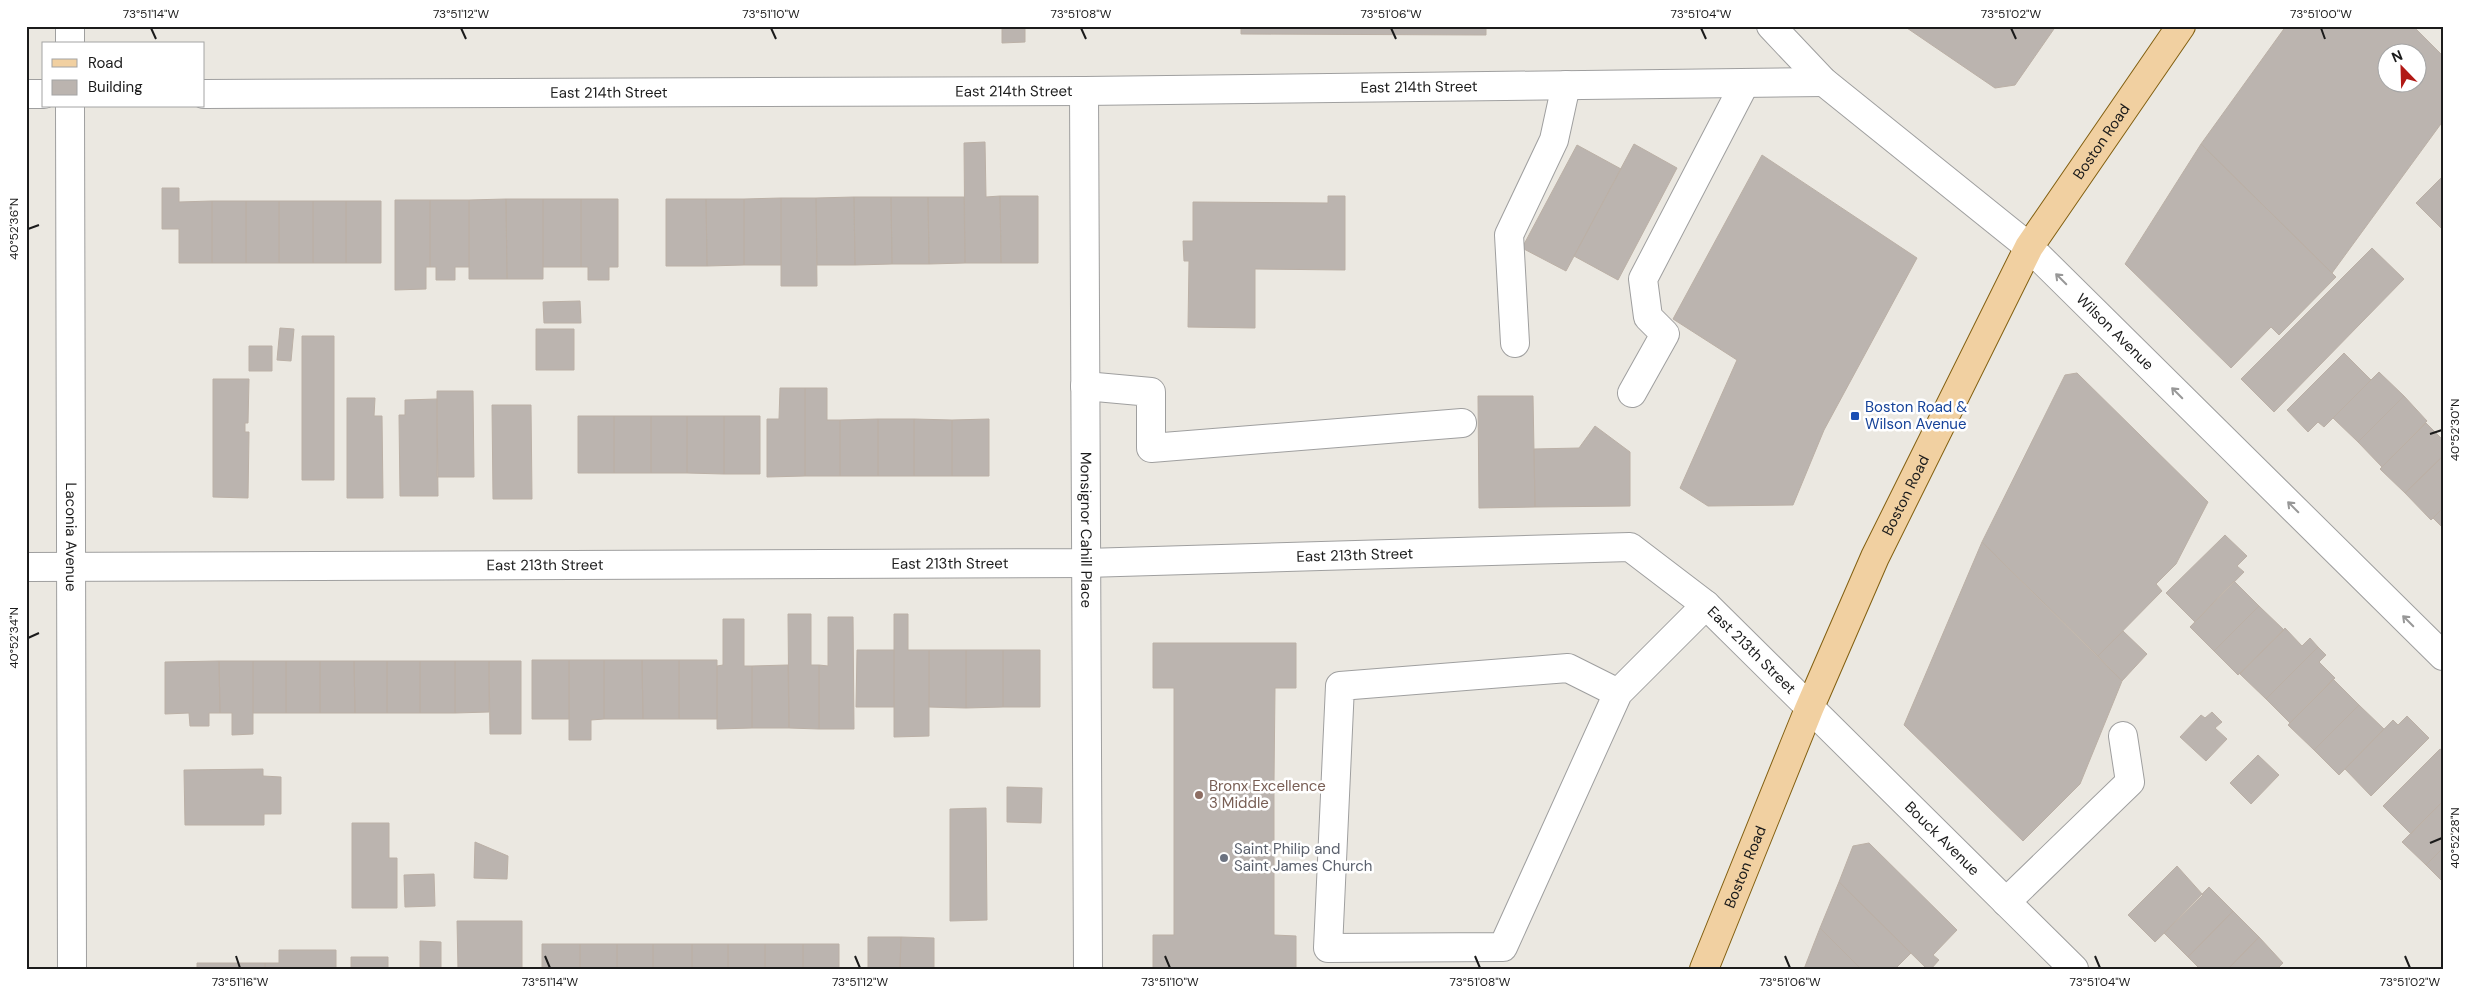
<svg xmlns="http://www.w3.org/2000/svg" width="2469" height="995" font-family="'DM Sans',sans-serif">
<rect width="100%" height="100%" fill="#ebe8e1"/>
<!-- building -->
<path fill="#bbb4af" stroke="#bbb0a6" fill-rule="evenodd" d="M1002,26H1025V42L1002,43Z
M1241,26H1624L1486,27V35L1241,34Z
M1904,26H2056L2015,85L1995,88Z
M2286,26H2413L2443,56V121L2332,273L2201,144ZM2386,52H2416V82H2386Z
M985,142L986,197L1000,196L1001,263H965L964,143Z
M1634,144L1677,168L1618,280L1574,256Z
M2201,144L2336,277L2279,335L2271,327L2231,368L2125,264Z
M1577,145L1621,169L1566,271L1522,248Z
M1762,155L1917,258L1824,430L1793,505L1708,506L1680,488L1737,360L1673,319Z
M2443,176V227L2441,228L2416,203Z
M162,188H179V202L212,201V263H179V229H162Z
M1000,196H1038V263H1001Z
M1328,196H1345V270L1255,269V328L1188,327L1189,261H1184L1183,241H1193V202L1328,203Z
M854,197L855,265H817L816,198Z
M854,197H891L892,264L855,265Z
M891,197H928L929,264H892Z
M928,197H964L965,263L929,264Z
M781,198V265H744V199Z
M781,198H816L817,286H781Z
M506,199L507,279H469V200Z
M506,199H543V279H507Z
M543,199H581V267H543Z
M581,199H618V267H609V280H588V267H581Z
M666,199H706L707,266H666Z
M706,199H744V265L707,266Z
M395,200H430V267H426V289L395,290Z
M430,200H469V267H455V280H436V267H430Z
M212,201H246V263H212Z
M246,201H279V263H246Z
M279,201H313V263H279Z
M313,201H346V263H313Z
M346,201H381V263H346Z
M2372,248L2404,279L2274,412L2241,379Z
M580,301L581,323H544L543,302Z
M280,328L294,329L291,361L277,360Z
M536,329H574V370H536Z
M302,336H334V480H302Z
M249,346H272V371H249Z
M2344,353L2371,380L2324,427L2318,422L2308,432L2287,410Z
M2379,372L2404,396L2358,442L2333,418Z
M2077,373L2208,502L2176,564L2156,584L2162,591L2098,656L1982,542L2065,375Z
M213,379H249L248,423H245V432H249L248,498L213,497Z
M780,388H805V476L767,477V419H779Z
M805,388H827V420H840V476H805Z
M437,391H473L474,477H437Z
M1478,396H1533L1535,507L1479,508Z
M2404,396L2427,421L2382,467L2358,442Z
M347,398H375L374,416H382L383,498H347Z
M437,399L438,496H400L399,415H405V400Z
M492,405H531L532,499H493Z
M578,416H614V473H578Z
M614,416H651V473H614Z
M651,416H687V473H651Z
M687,416H724V474L687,473Z
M724,416H760V474H724Z
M878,419V476H840V420Z
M878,419H914V476H878Z
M914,419L952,420V476H914Z
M989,419V476H952V420Z
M2426,423L2443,440V456L2405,493L2380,469Z
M1595,426L1630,452V506L1535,507L1534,449L1579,448Z
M2443,456V508L2431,520L2405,493Z
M2443,508V528L2433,518Z
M2225,535L2247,556L2237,566L2244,572L2195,622L2166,593Z
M1982,542L2122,681L2080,784L2023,841L1904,725Z
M2234,581L2259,606L2214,651L2190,627Z
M2259,606L2284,630L2238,675L2214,651Z
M788,614H811V665H819V729L789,728Z
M894,614H908V650H929V736L894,737Z
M828,617H853L854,729H819V665L828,666Z
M723,619H744V666H752V728L717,729V666L723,665Z
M2285,628L2302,646L2310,638L2318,647L2266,699L2240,674Z
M2123,631L2147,654L2122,681L2098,656Z
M1153,643H1296V688H1275L1274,782V935L1296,936V969H1153V935H1174V688H1153Z
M2318,647L2326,655L2319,662L2335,678L2290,723L2266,699Z
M857,650H894V707H856Z
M929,650H966V708L929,707Z
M966,650H1003V707L966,708Z
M1003,650H1040V707H1003Z
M532,660H569V719H532Z
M569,660H604V719L591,720V740H569Z
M604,660H642L643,719H604Z
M642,660H679V719H643Z
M679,660H717V719H679Z
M219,661L220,713H209V726H190L189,713L165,714V662Z
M219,661H253V734L232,735V713H220Z
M253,661H286V713H253Z
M286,661H320V713H286Z
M320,661H354L355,713H320Z
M354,661H387V713H355Z
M387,661H420V713H387Z
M420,661H455V713H420Z
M455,661H489V712L455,713Z
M489,661H521V734H490Z
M788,665L789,728H752V666Z
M2333,679L2359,705L2314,750L2288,725Z
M2359,705L2384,729L2339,775L2314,750Z
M2212,712L2222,722L2215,728L2227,739L2206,761L2180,737L2201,715L2205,718Z
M2407,716L2429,738L2371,796L2345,769L2393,720L2398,725Z
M2440,749L2443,751V801L2411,834L2383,806Z
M2258,755L2279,775L2251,804L2230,783Z
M263,769V776L281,777V814H264V825H185L184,770Z
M1007,787L1042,788L1041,823L1007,822Z
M2443,801V848L2426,865L2402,842Z
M986,808L987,920L950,921V809Z
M352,823H389V858H397V908H352Z
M475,842L508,856L507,879L474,878Z
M1869,843L1957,930L1933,955L1939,960L1931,969H1927L1839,882L1853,846Z
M2443,848V882L2426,865Z
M2177,866L2203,895L2155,942L2128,915Z
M434,874L435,906L405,907L404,875Z
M1839,882L1911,953L1895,969H1861L1820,928Z
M2209,887L2233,911L2188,957L2164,933Z
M2233,911L2259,937L2228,969H2200L2188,957Z
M457,921H522V969H458Z
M1820,928L1861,969H1804Z
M868,937H901L900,969H868Z
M901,937L934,938V969H900Z
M2259,937L2283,963L2277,969H2228Z
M420,941L441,942V969H405L420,968Z
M542,944H580V969H542Z
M580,944H617V969H580Z
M617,944H653V969H617Z
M653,944H692V969H653Z
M692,944H728V969H692Z
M728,944H765V969H728Z
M765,944H803V969H765Z
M803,944H839V969H803Z
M279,950H336V969H265V963H279Z
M351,957H388V969H351Z
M197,963H265V969H197Z"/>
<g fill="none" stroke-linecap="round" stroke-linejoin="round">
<!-- minor casing -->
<g stroke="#9f9f9f" stroke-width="30">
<g id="minor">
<path d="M70,26V44"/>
<path id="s1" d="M1771,26L1824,82L2029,247L2443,656"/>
<path id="s2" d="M1084,91L1088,969"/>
<path d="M26,94H44"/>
<path id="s3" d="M204,94L1084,91L1824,82"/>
<path id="s4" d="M70,106L72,969"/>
<path d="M1515,343L1509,235L1554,140L1566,85"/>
<path d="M1085,386L1151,392V448L1462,423"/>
<path d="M1632,393L1665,334L1648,317L1643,279L1745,83"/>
<path id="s5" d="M26,567L1086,563L1630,547L1706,605L2074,969"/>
<path d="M1618,693L1503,947L1328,948L1340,686L1568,668L1618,693L1706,605"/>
<path d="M2006,902L2130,782L2123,736"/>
</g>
</g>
<!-- major casing -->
<g stroke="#825f10" stroke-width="30">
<g id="major">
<path id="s6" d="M1704,969L1809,709L1875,557L2029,247L2181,26"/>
</g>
</g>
<!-- minor -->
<use href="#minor" stroke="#fff" stroke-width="28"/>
<!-- major -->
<use href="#major" stroke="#f1d0a1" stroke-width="28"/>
</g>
<!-- one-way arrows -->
<defs><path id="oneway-shaft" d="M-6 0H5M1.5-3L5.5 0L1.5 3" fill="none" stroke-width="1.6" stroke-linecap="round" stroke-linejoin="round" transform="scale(1.25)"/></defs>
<g stroke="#989898">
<use href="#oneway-shaft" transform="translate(2061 279) rotate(-135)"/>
<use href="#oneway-shaft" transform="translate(2177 393) rotate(-135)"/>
<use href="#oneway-shaft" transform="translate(2293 507) rotate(-135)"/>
<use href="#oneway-shaft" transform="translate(2408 621) rotate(-135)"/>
</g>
<!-- ticks -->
<path fill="none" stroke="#1b1b1b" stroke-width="2" d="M151,28L156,39M461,28L466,39M771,28L776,39M1081,28L1086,39M1391,28L1396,39M1701,28L1706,39M2011,28L2016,39M2321,28L2325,39M28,229L39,225M2430,434L2442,430M28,638L39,633M2430,843L2442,838M236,956L240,968M545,956L550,968M855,956L860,968M1165,956L1170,968M1475,956L1480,968M1785,956L1790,968M2095,956L2100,968M2405,956L2410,968"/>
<!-- markers -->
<rect fill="#1a4fb4" stroke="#fff" stroke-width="2" x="1850" y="411" width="10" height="10" rx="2.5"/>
<circle fill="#8d6e63" stroke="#fff" stroke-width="2" cx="1199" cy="795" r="5"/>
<circle fill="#6b7280" stroke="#fff" stroke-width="2" cx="1224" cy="858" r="5"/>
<g text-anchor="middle" stroke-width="5" stroke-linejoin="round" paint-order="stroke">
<!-- street labels -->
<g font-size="15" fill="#1b1b1b" stroke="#fff">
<text dy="5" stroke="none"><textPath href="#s3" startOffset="1215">East 214th Street</textPath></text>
<text dy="5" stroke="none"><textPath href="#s3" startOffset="810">East 214th Street</textPath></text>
<text dy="5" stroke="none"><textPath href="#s3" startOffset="405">East 214th Street</textPath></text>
<text dy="5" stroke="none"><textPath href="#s6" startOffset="920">Boston Road</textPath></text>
<text dy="5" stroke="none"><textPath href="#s1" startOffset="461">Wilson Avenue</textPath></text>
<text dy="5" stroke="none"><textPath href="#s6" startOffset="515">Boston Road</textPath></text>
<text dy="5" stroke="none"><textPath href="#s2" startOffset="439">Monsignor Cahill Place</textPath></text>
<text dy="5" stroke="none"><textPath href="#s4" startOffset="431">Laconia Avenue</textPath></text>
<text dy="5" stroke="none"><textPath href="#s5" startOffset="1329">East 213th Street</textPath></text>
<text dy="5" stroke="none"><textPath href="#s5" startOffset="924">East 213th Street</textPath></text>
<text dy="5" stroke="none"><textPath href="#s5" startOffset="519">East 213th Street</textPath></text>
<text dy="5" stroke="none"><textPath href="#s5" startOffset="1764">East 213th Street</textPath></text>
<text dy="5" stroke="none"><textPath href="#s5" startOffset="2032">Bouck Avenue</textPath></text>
<text dy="5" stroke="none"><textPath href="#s6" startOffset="110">Boston Road</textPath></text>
</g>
<!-- transit labels -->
<g font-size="15" fill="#164399" stroke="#fff" text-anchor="start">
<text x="1865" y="412">Boston Road &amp;<tspan x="1865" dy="17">Wilson Avenue</tspan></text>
</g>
<!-- education labels -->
<g font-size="15" fill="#785e54" stroke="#fff" text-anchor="start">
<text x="1209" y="791">Bronx Excellence<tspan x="1209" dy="17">3 Middle</tspan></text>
</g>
<!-- worship labels -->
<g font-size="15" fill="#5b616d" stroke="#fff" text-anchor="start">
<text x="1234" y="854">Saint Philip and<tspan x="1234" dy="17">Saint James Church</tspan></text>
</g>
</g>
<!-- border -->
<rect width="2469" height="995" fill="none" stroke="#ffffff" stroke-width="55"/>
<!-- legend -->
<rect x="42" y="42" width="162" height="65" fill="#ffffff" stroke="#a4a4a4"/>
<rect x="52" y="59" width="25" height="8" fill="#f1d0a1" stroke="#a4a4a4"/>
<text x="88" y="68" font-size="15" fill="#1b1b1b">Road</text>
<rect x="52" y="80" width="25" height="15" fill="#bbb4af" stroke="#a4a4a4"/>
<text x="88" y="92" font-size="15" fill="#1b1b1b">Building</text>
<!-- north arrow -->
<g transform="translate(2402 68) rotate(337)"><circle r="24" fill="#ffffff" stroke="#a4a4a4"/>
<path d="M0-4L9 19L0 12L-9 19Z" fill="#b11915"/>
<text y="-8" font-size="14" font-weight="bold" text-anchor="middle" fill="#1b1b1b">N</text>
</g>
<rect x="28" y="28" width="2414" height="940" fill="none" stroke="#1b1b1b" stroke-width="2"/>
<g font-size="12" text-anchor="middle" fill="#1b1b1b">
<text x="151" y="18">73°51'14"W</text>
<text x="461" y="18">73°51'12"W</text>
<text x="771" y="18">73°51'10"W</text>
<text x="1081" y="18">73°51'08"W</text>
<text x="1391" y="18">73°51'06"W</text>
<text x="1701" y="18">73°51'04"W</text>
<text x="2011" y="18">73°51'02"W</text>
<text x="2321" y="18">73°51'00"W</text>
<text transform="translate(14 229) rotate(-90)" y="4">40°52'36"N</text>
<text transform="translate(2455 430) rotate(-90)" y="4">40°52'30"N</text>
<text transform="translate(14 638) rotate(-90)" y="4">40°52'34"N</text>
<text transform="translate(2455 838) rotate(-90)" y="4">40°52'28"N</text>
<text x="240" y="986">73°51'16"W</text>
<text x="550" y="986">73°51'14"W</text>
<text x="860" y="986">73°51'12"W</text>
<text x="1170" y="986">73°51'10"W</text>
<text x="1480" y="986">73°51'08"W</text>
<text x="1790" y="986">73°51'06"W</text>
<text x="2100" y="986">73°51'04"W</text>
<text x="2410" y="986">73°51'02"W</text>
</g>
</svg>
